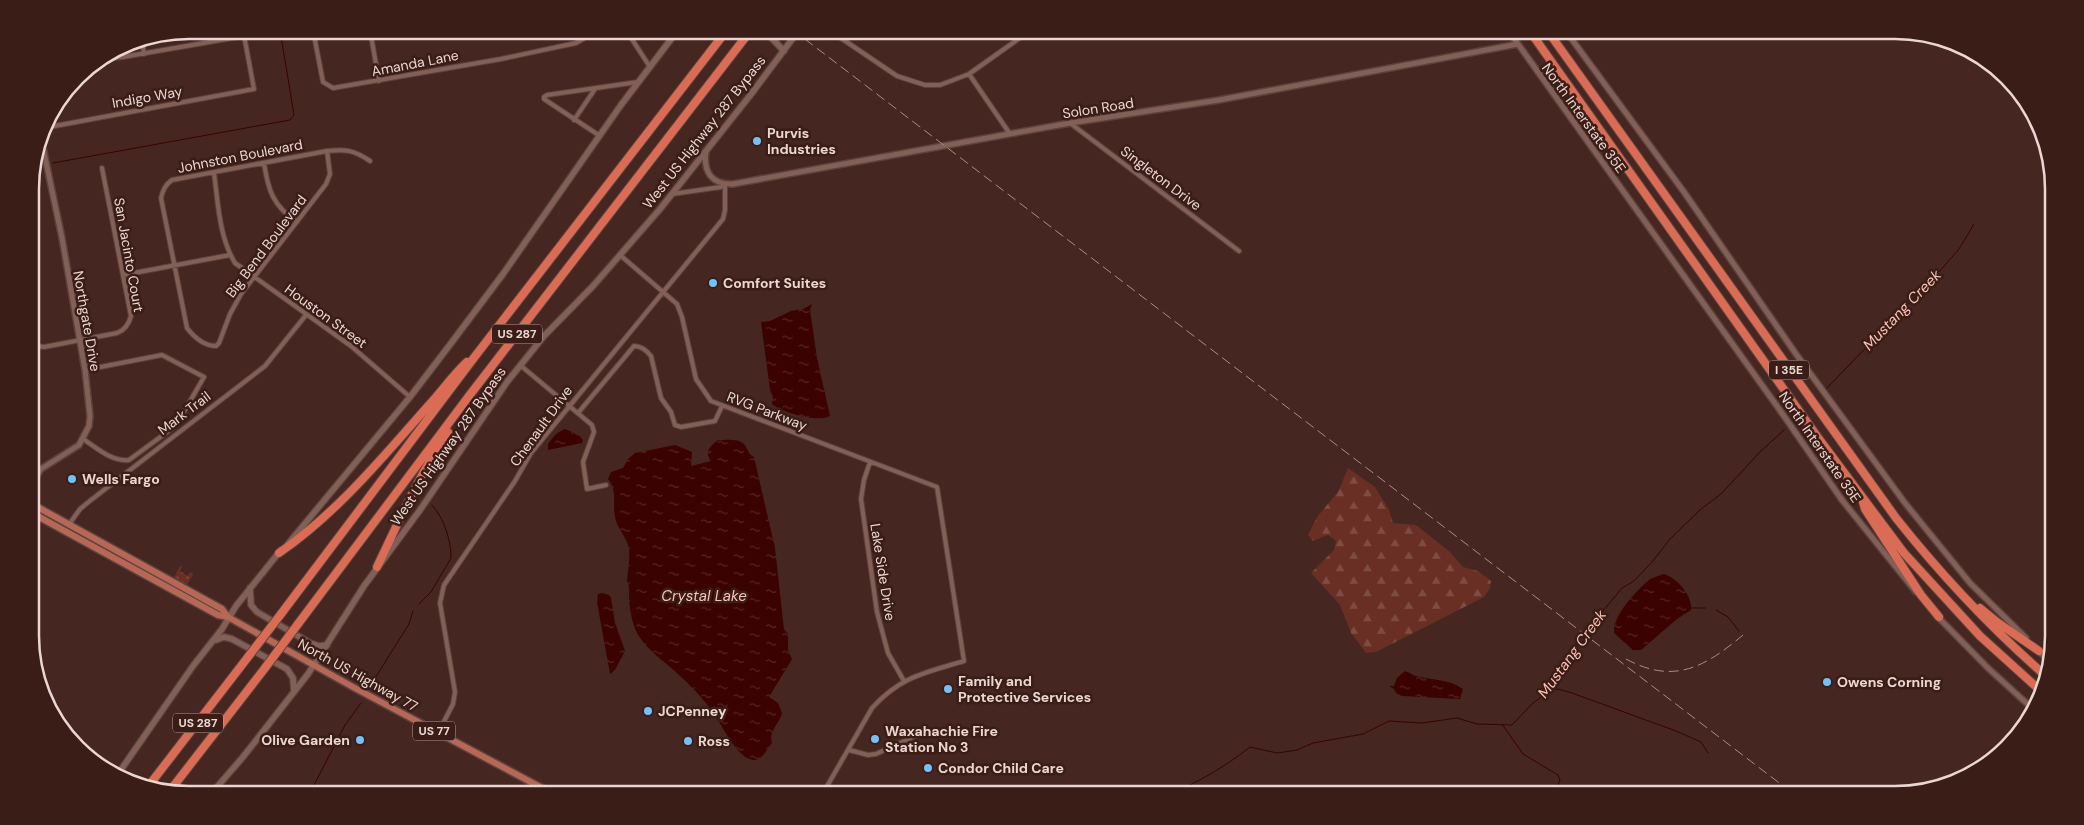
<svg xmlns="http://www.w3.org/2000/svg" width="2084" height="825" font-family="'DM Sans',sans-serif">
<defs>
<pattern id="grass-dots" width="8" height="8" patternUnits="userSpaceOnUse" patternTransform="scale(1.25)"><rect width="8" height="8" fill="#692f24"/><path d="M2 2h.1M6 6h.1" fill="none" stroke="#7f4c43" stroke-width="1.8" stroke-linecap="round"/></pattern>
<pattern id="forest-firs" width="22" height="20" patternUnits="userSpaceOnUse" patternTransform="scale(1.25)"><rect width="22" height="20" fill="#692f24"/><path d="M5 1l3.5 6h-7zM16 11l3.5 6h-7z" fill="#7f4c43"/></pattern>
<pattern id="water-ripples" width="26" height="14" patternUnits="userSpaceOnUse" patternTransform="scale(1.25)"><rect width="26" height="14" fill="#3a0200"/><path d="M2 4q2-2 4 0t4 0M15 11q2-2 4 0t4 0" fill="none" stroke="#572624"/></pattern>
</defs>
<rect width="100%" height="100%" fill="#452620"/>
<!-- grass -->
<path fill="url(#grass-dots)" d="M180,566L182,567L180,571L188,576L190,572L193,574L187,585H183L176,581L174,577Z"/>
<!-- forest -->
<path fill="url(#forest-firs)" d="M1348,468L1375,487L1389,510L1393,523L1416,525L1450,552L1463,567L1478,571L1491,581L1490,588L1484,597L1376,652L1366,653L1351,633L1340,605L1311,573L1334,550L1336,541L1328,535L1313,541L1308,535L1317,517L1338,492Z"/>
<!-- water -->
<path fill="url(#water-ripples)" d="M812,304L810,310L817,358L830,416C818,423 783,413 772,404L773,397L770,390L761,322L770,321L791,311L803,309Z
M565,429L579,435L583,440L582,443L548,450V444C553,437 557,432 565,429Z
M718,440C725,440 738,438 744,444C748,449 748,454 754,457L775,548L784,629L788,634V650L792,659L769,697L778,703L782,713C779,724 768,732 772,743C767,749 762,761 753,760C737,758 722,725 714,714C702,696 685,680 669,666C658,657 644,646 637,633C632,623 630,610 629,599C629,593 630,587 627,581C628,570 630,559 629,549C627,537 617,529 615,517C612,502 618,491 608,479L611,472L623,468L628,459L635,453L675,445L692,452L691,466L711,461C704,452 710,446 718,440Z
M1664,574C1677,578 1693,596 1691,610L1677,619L1641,650H1633L1614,633C1613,615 1636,591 1649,580C1653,577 1659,576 1664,574Z
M602,593L609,595L611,598L615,623L625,651L615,670L610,674L597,602L598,594Z
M1405,671C1409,672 1412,675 1416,676C1431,680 1449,679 1463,689L1460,699L1402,696L1396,693L1394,689L1389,686H1394L1397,678Z"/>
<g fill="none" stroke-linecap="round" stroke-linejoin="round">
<!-- stream -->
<path stroke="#3a0200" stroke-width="1" d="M53,163L290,120L294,115L280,30
M34,166L40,165
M1825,390L1939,272L1959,249L1974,224
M419,604L431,592L451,558C451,540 444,518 432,505
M1691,608H1705
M1716,610L1728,617L1739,631
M372,683L409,624L413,611
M1550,690L1558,689L1572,693L1676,731L1701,742L1708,753
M1502,724L1523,754L1558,775L1560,780L1554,795
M312,789L345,725L361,703
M1167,795C1196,784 1226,766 1250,747L1277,753L1297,750L1313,743L1363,734L1389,721L1422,723L1457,718L1477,724L1512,725L1533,703L1549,691L1554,676L1565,660L1578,644L1587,639L1603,611L1622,588L1634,581L1652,562L1670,539L1701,509L1721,494L1760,452L1784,430"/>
<!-- minor casing -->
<g stroke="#5c423d" stroke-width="6">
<path id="minor" d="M313,30L323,82L333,88L501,59L576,43L583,39L590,30
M370,30L379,81
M626,30L650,67
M829,30L897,76L925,85H940L969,74L1031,30
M142,39L144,54
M101,59L123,57L244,36
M969,74L1010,134
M574,120L595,89
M1070,123L1239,251
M44,128L254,89L243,30
M600,136L544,99V97L547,95L638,82
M327,151L330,174L326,184L241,294L230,314L219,343L216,346C204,346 194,337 187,328L161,198C163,190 165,185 172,180L327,151C346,149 354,150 370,161
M264,163C268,190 273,206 297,222
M214,173C218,202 219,237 235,263L351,346L410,397
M620,255L677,304L682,317L696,379L711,401L937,487L964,661C925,673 901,676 872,708L822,795
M123,275L230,255
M31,345L44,347L117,333C125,330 129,324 131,316L102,168
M520,365L592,425L594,432L583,462L587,489L606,485
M578,413L634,346C641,346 647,351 651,356L661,398L671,412L675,425L681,427L715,421L722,406
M83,439C97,448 112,462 129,460L170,430L178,422L204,377L162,355L85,370
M870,462L864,480L861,499L877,612L888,653L904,681
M70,523L80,509L91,500L265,366L306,315
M438,733L453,704L455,692L440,603L444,585L515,481L531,453L723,219L725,210V184L721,187L672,194
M849,750L868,755L876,754L915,736"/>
</g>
<!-- tertiary casing -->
<g stroke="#5c423d" stroke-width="8">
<path id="tertiary" d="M1508,30L1784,416L1842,500L1916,592
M1565,30L1684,192L1796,354L1905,503L1970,583L2026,638
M706,151C703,171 711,185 733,184L1070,123L1219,100L1518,44
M32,483L41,469L79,445L89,426L90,416L85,370L62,238L41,138
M1936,615L1989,669L2034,710
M2037,650L2050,661"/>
</g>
<!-- secondary casing -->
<g stroke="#5c423d" stroke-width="8">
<path id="secondary" d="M764,30L784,51
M288,544L410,397L452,342L503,274L621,105L678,30
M250,588L251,605L257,612L310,643L319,646L327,645
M216,640L224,637L232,639L287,669L293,678L294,692
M118,774L193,666L222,629L236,606L281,550
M210,795L243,757L308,674L364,586L420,510L507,382L544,336L593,286L660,209L752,93L799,30"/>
</g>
<!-- primary casing -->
<g stroke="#5c423d" stroke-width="9">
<path id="primary" d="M32,504L222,609L228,617
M32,513L218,615L228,617L353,687L555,795"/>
</g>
<!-- motorway casing -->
<g stroke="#5c423d" stroke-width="10">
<path id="motorway" d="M1529,30L1819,439L1904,553L1980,636L2043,693
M1547,30L1896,518C1942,576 1992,629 2047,677
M1863,502L1865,509L1921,595L1939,617
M279,553C337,513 383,457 429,405C442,391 453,375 467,362
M377,567C399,521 420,473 448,432
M1980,608L1997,622L2039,651
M281,614L473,359L727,30
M298,624L469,396L751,30
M147,788L248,657
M169,792L265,668"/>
</g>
<!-- minor -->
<use href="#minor" stroke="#825f57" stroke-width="4"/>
<!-- tertiary -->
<use href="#tertiary" stroke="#825f57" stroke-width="5"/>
<!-- secondary -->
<use href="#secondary" stroke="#825f57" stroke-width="5.5"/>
<!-- primary -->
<use href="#primary" stroke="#b76756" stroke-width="6"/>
<!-- motorway -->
<use href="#motorway" stroke="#da6c56" stroke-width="8"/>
<!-- rail -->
<path stroke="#a78d88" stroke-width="1" stroke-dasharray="10 5" stroke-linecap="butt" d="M793,30L1795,795
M1626,659C1674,685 1705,667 1743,635"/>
<!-- motorway-bridge casing -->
<g stroke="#5c423d" stroke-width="10" stroke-linecap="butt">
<path id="motorway-bridge" d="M248,657L281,614
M265,668L298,624"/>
</g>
<!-- motorway-bridge -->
<use href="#motorway-bridge" stroke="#da6c56" stroke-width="8"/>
</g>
<!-- markers -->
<g fill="#76c0f7" stroke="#3a1d17" stroke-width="2">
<circle cx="757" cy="141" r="5"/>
<circle cx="713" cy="283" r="5"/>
<circle cx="72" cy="479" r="5"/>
<circle cx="1827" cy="682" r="5"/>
<circle cx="948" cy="689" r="5"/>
<circle cx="648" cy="711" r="5"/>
<circle cx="875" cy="739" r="5"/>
<circle cx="360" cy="740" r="5"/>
<circle cx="688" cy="741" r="5"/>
<circle cx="928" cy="768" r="5"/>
</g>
<g text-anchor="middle" stroke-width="5" stroke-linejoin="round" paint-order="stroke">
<!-- shield labels -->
<g fill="#3a1d17" stroke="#b69e99" stroke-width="1">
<rect x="492" y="324.5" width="50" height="19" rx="4"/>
<rect x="1769" y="360.5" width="40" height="19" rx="4"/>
<rect x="173" y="713.5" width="50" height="19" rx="4"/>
<rect x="413" y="721.5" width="42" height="19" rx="4"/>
</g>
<g font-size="12" font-weight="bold" fill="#ebd6d1">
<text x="517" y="338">US 287</text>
<text x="1789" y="374">I 35E</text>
<text x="198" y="727">US 287</text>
<text x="434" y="735">US 77</text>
</g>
<!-- street labels -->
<g font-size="14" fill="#ebd6d1" stroke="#3a1d17">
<text transform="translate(415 63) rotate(-11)" y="5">Amanda Lane</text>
<text transform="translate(147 97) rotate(-10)" y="5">Indigo Way</text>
<text transform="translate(1098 108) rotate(-9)" y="5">Solon Road</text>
<text transform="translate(1584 118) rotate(54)" y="5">North Interstate 35E</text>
<text transform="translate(704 132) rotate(-52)" y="5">West US Highway 287 Bypass</text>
<text transform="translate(240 156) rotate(-11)" y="5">Johnston Boulevard</text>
<text transform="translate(1161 178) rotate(37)" y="5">Singleton Drive</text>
<text transform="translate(266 246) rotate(-53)" y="5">Big Bend Boulevard</text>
<text transform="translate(129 255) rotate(80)" y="5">San Jacinto Court</text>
<text transform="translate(326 316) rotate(36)" y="5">Houston Street</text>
<text transform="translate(87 321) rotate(80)" y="5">Northgate Drive</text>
<text transform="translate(767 411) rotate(21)" y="5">RVG Parkway</text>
<text transform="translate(184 413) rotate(-37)" y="5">Mark Trail</text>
<text transform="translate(541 426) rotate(-54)" y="5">Chenault Drive</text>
<text transform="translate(448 446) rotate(-55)" y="5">West US Highway 287 Bypass</text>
<text transform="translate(1820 447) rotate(55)" y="5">North Interstate 35E</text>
<text transform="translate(883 572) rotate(81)" y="5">Lake Side Drive</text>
<text transform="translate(358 675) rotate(29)" y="5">North US Highway 77</text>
</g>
<!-- poi labels -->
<g font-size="14" font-weight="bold" fill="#ebd6d1" stroke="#3a1d17" text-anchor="start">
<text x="767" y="138">Purvis<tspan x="767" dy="16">Industries</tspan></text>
<text x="723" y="288">Comfort Suites</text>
<text x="82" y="484">Wells Fargo</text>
<text x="958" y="686">Family and<tspan x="958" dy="16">Protective Services</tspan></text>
<text x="1837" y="687">Owens Corning</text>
<text x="658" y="716">JCPenney</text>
<text x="885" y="736">Waxahachie Fire<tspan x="885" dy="16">Station No 3</tspan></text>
<text x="350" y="745" text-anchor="end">Olive Garden</text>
<text x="698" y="746">Ross</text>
<text x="938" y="773">Condor Child Care</text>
</g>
<!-- water labels -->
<g font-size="15" font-style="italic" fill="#fdc2b5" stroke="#3a1d17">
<text transform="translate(1902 310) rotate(-46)" y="5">Mustang Creek</text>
<text x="704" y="601">Crystal Lake</text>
<text transform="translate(1572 654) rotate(-54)" y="5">Mustang Creek</text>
</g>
</g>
<!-- crop -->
<path d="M0 0H2084V825H0ZM189 39H1895A150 150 0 0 1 2045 189V636A150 150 0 0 1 1895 786H189A150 150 0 0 1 39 636V189A150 150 0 0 1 189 39Z" fill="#3a1d17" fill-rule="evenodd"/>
<path fill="none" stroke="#ebd6d1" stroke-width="2.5" d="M189 39H1895A150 150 0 0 1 2045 189V636A150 150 0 0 1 1895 786H189A150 150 0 0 1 39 636V189A150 150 0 0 1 189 39Z"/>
</svg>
